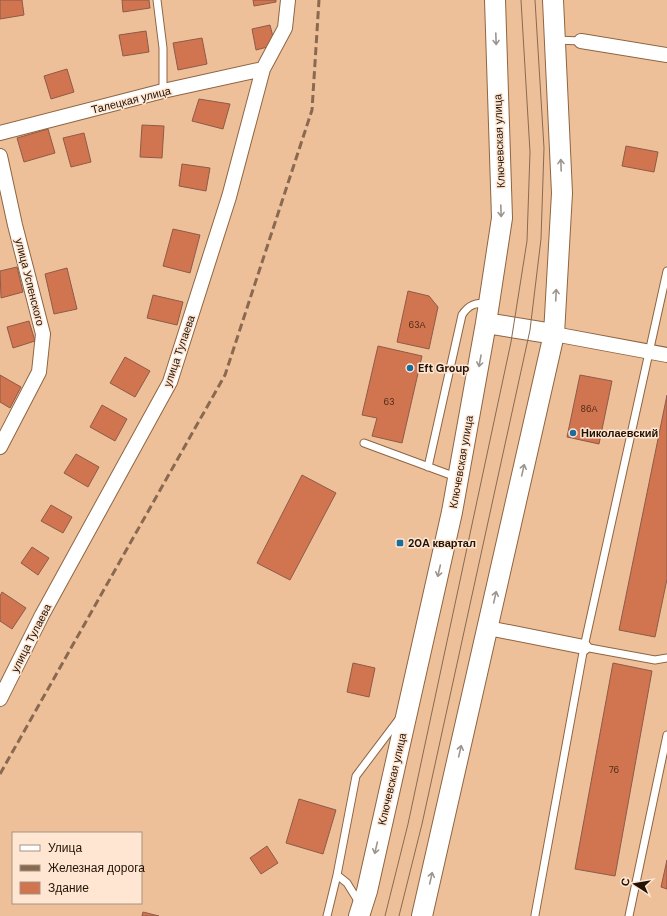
<svg xmlns="http://www.w3.org/2000/svg" width="667" height="916" font-family="'DM Sans',sans-serif">
<rect width="100%" height="100%" fill="#eec09a"/>
<!-- building -->
<path fill="#d17450" stroke="#8e5b48" d="M0,0H22L24,15L0,19Z
M122,0H149L150,8L123,12Z
M253,0H276V2L254,6Z
M270,25L275,45L256,50L252,29Z
M146,31L149,52L123,56L119,35Z
M202,38L207,64L178,70L173,43Z
M67,69L74,92L51,99L44,76Z
M199,99L230,104L223,129L192,121Z
M142,125L164,126L162,158L140,157Z
M48,129L55,153L24,162L17,138Z
M84,133L91,162L71,167L63,138Z
M626,146L658,152L654,172L622,166Z
M182,164L210,168L206,191L179,186Z
M173,229L200,235L190,273L163,266Z
M17,267L23,292L1,298L0,271Z
M67,268L77,309L54,314L45,274Z
M408,291L429,296L438,307L429,349L397,342Z
M153,295L183,302L177,325L147,318Z
M29,321L35,341L13,348L7,327Z
M378,346L422,356L402,443L372,436L377,418L362,415Z
M125,357L150,371L135,397L110,383Z
M0,375L21,387L10,408L0,402Z
M580,375L612,381L599,444L567,437Z
M667,395V579L655,637L619,630Z
M102,405L127,419L115,441L90,427Z
M76,454L99,467L88,487L64,473Z
M302,475L336,493L290,580L257,563Z
M51,505L72,517L63,533L41,521Z
M32,547L49,558L38,575L21,563Z
M2,592L26,608L12,629L0,621V596Z
M353,663L375,668L369,697L347,692Z
M613,663L652,671L615,876L575,869Z
M299,799L336,810L323,854L286,843Z
M267,846L278,863L261,874L250,858Z
M667,860V889L661,887Z
M143,912L159,916H142Z"/>
<g fill="none" stroke-linecap="round" stroke-linejoin="round">
<!-- lane casing -->
<g stroke="#8e6541" stroke-width="9">
<path id="lane" d="M157,0L163,48V91
M556,40L581,41
M364,443L456,477
M428,467L462,315C469,304 476,303 487,303
M584,647L655,660L667,658
M360,904L347,883L337,875L356,776L399,719
M535,915L584,647L667,271
M327,916L337,875
M629,916L667,735"/>
</g>
<!-- street casing -->
<g stroke="#8e6541" stroke-width="16">
<path id="street" d="M581,41L667,55
M0,133L163,91L263,69
M0,156L15,225L43,334L39,372L0,447
M554,334L667,355
M488,628L584,647
M0,699L42,615L170,382L229,197L263,69L285,28L288,0"/>
</g>
<!-- secondary casing -->
<g stroke="#8e6541" stroke-width="22">
<path id="secondary" d="M486,323L554,334
M359,916L367,891L452,512L486,323L502,218L495,0
M422,916L554,334L562,193L553,0"/>
</g>
<!-- lane -->
<use href="#lane" stroke="#fff" stroke-width="7"/>
<!-- street -->
<use href="#street" stroke="#fff" stroke-width="14"/>
<!-- secondary -->
<use href="#secondary" stroke="#fff" stroke-width="20"/>
<!-- tram -->
<path stroke="#896a50" stroke-width="1" d="M385,916L408,824L511,342L527,241L530,152L521,0
M399,916L422,824L530,330L541,239L544,148L535,0"/>
<!-- rail -->
<path stroke="#896a50" stroke-width="3" stroke-dasharray="8 4" stroke-linecap="butt" d="M0,774L225,375L312,110L319,0"/>
</g>
<!-- one-way arrows -->
<defs><path id="oneway-shaft" d="M-6 0H5M1.5-3L5.5 0L1.5 3" fill="none" stroke-width="1.6" stroke-linecap="round" stroke-linejoin="round"/></defs>
<g stroke="#9c958e">
<use href="#oneway-shaft" transform="translate(496 39) rotate(88)"/>
<use href="#oneway-shaft" transform="translate(561 165) rotate(-92)"/>
<use href="#oneway-shaft" transform="translate(501 211) rotate(88)"/>
<use href="#oneway-shaft" transform="translate(556 295) rotate(-87)"/>
<use href="#oneway-shaft" transform="translate(480 361) rotate(100)"/>
<use href="#oneway-shaft" transform="translate(523 470) rotate(-77)"/>
<use href="#oneway-shaft" transform="translate(439 571) rotate(103)"/>
<use href="#oneway-shaft" transform="translate(495 597) rotate(-77)"/>
<use href="#oneway-shaft" transform="translate(460 751) rotate(-77)"/>
<use href="#oneway-shaft" transform="translate(376 848) rotate(103)"/>
<use href="#oneway-shaft" transform="translate(431 878) rotate(-77)"/>
</g>
<!-- markers -->
<g fill="#1b6d9e" stroke="#fee6d3" stroke-width="1.5">
<circle cx="410" cy="368" r="4"/>
<circle cx="573" cy="433" r="4"/>
<rect x="396" y="539" width="8" height="8" rx="2"/>
</g>
<g text-anchor="middle" stroke-width="3" stroke-linejoin="round" paint-order="stroke">
<!-- number labels -->
<g font-size="9" fill="#4e2b18">
<text x="417" y="328">63А</text>
<text x="389" y="405">63</text>
<text x="589" y="412">86А</text>
<text x="614" y="773">76</text>
</g>
<!-- street labels -->
<g font-size="11" fill="#231305" stroke="#fee6d3">
<text transform="translate(131 100) rotate(-14)" y="4">Талецкая улица</text>
<text transform="translate(499 141) rotate(-92)" y="4">Ключевская улица</text>
<text transform="translate(30 282) rotate(76)" y="4">улица Успенского</text>
<text transform="translate(179 351) rotate(-71)" y="4">улица Тулаева</text>
<text transform="translate(461 462) rotate(-80)" y="4">Ключевская улица</text>
<text transform="translate(31 638) rotate(-63)" y="4">улица Тулаева</text>
<text transform="translate(392 779) rotate(-77)" y="4">Ключевская улица</text>
</g>
<!-- poi labels -->
<g font-size="11" font-weight="bold" fill="#231305" stroke="#fee6d3" text-anchor="start">
<text x="418" y="372">Eft Group</text>
<text x="581" y="437">Николаевский</text>
<text x="408" y="547">20А квартал</text>
</g>
</g>
<!-- legend -->
<rect x="12" y="832" width="130" height="72" fill="#fee6d3" stroke="#a69281"/>
<rect x="20" y="845" width="20" height="6" fill="#ffffff" stroke="#a69281"/>
<text x="48" y="852" font-size="12" fill="#231305">Улица</text>
<rect x="20" y="865" width="20" height="6" fill="#896a50" stroke="#a69281"/>
<text x="48" y="872" font-size="12" fill="#231305">Железная дорога</text>
<rect x="20" y="882" width="20" height="12" fill="#d17450" stroke="#a69281"/>
<text x="48" y="892" font-size="12" fill="#231305">Здание</text>
<!-- north arrow -->
<g transform="translate(635 884) rotate(282)" stroke="#fee6d3" stroke-width="3" paint-order="stroke">
<path d="M0-3L7 15L0 10L-7 15Z" fill="#231305"/>
<text y="-6" font-size="11" font-weight="bold" text-anchor="middle" fill="#231305">С</text>
</g>
</svg>
